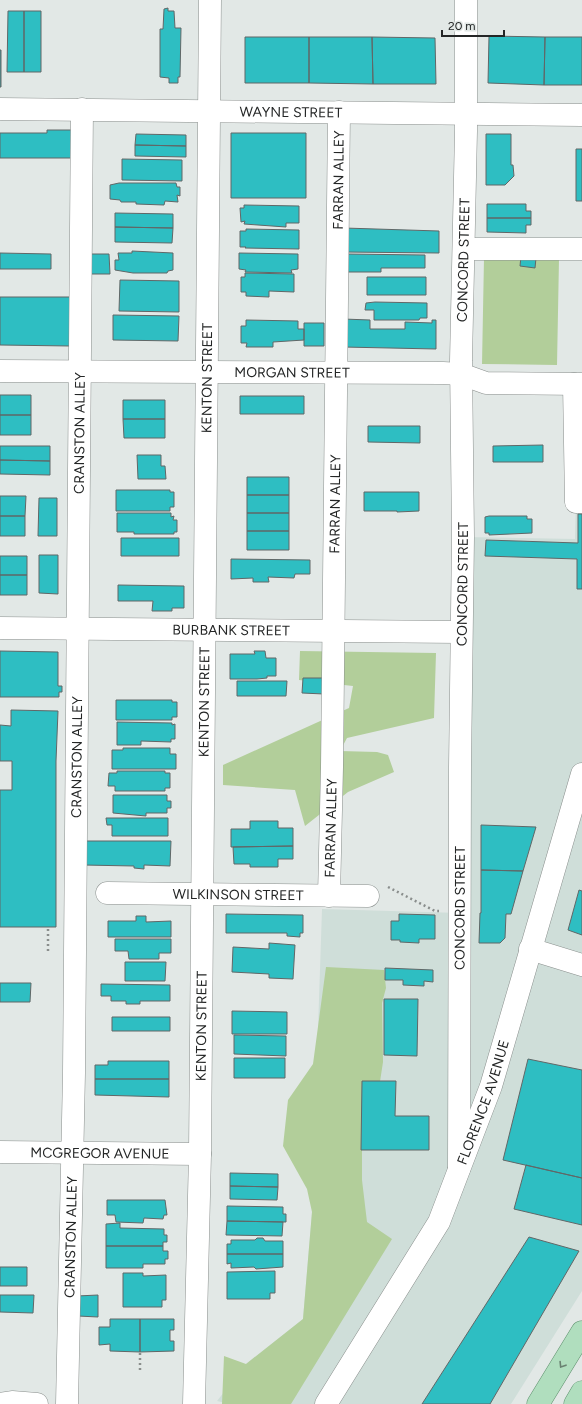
<svg xmlns="http://www.w3.org/2000/svg" width="582" height="1404" font-family="Figtree,sans-serif">
<rect width="100%" height="100%" fill="#e2e8e6"/>
<!-- built -->
<path fill="#cfded9" d="M576,502H582V1291L511,1404H230L217,1401L246,1364L303,1319L312,1212L322,909L460,913L463,537L575,539Z"/>
<!-- green -->
<path fill="#b2ce9a" d="M484,258L559,259L557,365L482,364Z
M300,651L436,653L434,718L347,738L340,751L377,752L388,755L394,772L348,792L305,826L295,790L223,785V765L349,708L353,686L299,680Z
M326,967L384,970L386,988L382,1003L383,1062L379,1088L362,1090V1180L367,1222L392,1239L291,1404H222L224,1356L246,1364L303,1319L312,1212L307,1189L283,1146L288,1100L313,1064Z"/>
<!-- building -->
<path fill="#2ebec2" stroke="#616767" d="M168,8V11H174L175,28H181L180,77H178V83H169V78L160,77V29H163L164,9Z
M8,11H24V72H7Z
M24,11H41V72H24Z
M489,36L545,37L544,85L488,83Z
M245,37H309V83H245Z
M309,37H372L373,84L309,83Z
M372,37L435,38L436,84H373Z
M545,37H582V85H544Z
M0,50H1V87H0Z
M47,130H75L74,158H0V133H47Z
M231,133H306V198H231Z
M136,134L186,135V146L135,145Z
M486,134H511V165H513L514,176L505,185H486Z
M135,145L186,146V157L135,156Z
M576,149H582V201H576Z
M122,159L182,160V181L122,180Z
M119,183H176L177,187H180V196L177,195L178,202L165,201L164,205L136,204V202H121L120,200L110,199V185Z
M487,204H526V211H531V218H487Z
M244,205L299,206V223H286V227L244,224L245,221L241,222L240,208H244Z
M115,213L173,214V228L115,227Z
M487,218H531V225H526V233L487,232Z
M115,227L173,228L172,243L115,242Z
M344,228L439,231V253L344,252Z
M246,229L299,230V249L245,248L246,247H240V231H246Z
M132,251L173,253V270L168,271L167,273H133L115,270V260H119L118,253H132Z
M0,253L51,254V269H0Z
M239,253L298,254V269L291,270L292,273L245,272L246,270L239,269Z
M90,254H109L110,274H90Z
M346,254L425,255V268H381V272H346Z
M521,256L536,258L535,268L520,266Z
M245,273L294,274V292L269,291V297L246,296V292H241V277H245Z
M367,277H426V295H367Z
M120,280L179,281V312L119,311Z
M0,297H70V346L0,345Z
M375,302L427,303V318H420L419,320H374V310H365L366,303Z
M113,315L179,316L178,341L113,340Z
M343,319L370,320V329H405V322L432,323V320H436V349L343,347Z
M246,320L298,321V329H304V340L273,342V347H246L247,343H241V326H246Z
M304,323H324V346H304Z
M0,395H31V415H0Z
M240,396H304V414H240Z
M123,400H165V419H123Z
M0,415H31V435H0Z
M123,419H165V438H124Z
M368,426H420V443L368,442Z
M543,445V462H493V446Z
M0,446H50V461L0,460Z
M137,455H161V466H165L166,479H138Z
M0,460L50,461V475L0,474Z
M247,477H289V495H247Z
M116,490H170V492H174V507H170V511H116Z
M364,492H419V511L397,512V511H364Z
M247,495H289V513H247Z
M0,496H26L25,516H0Z
M39,498H57V536H38Z
M117,513H171V517L174,516L173,520H177V532H174V534H134V532H117Z
M247,513H289V531H247Z
M578,514H582V589H577V559L485,556L486,540L578,543Z
M0,516H25V536H0Z
M489,516H527V519H532V533L489,535V533H485V517Z
M247,531H289V550H247Z
M121,538H179V556H121Z
M39,555H58V594L39,593Z
M0,556H27V575H0Z
M231,559L310,560V574H295L294,578L268,577L269,582H253V578L231,579Z
M0,575H27V595H0Z
M118,585L184,586V608H172V611H152L153,601H118Z
M0,651L58,652V686H62V692H59V697H0Z
M254,651H265L266,658H276V676H267V678L257,679H230V654H255Z
M303,678H324V694L302,693Z
M237,681H287L286,696H237Z
M116,700H172V702H177V717H172V720H116Z
M11,710L58,711L56,761V927H0V790H12V761H0V725L11,726Z
M117,722L172,723V725L175,724V739H171V742L141,741V745H117Z
M123,748H170V754H176V769H112V750H123Z
M117,771H165V773H170V788H165V791H115V786H108L109,773H117Z
M113,795H167V801H171V808H167V813H146V816L113,813Z
M106,818H168V836H112V825H107Z
M250,821H278V828H293V846L231,847V829H250Z
M481,825L536,827L523,871L481,870Z
M83,841H171L170,866L144,865V869L134,868V866L83,865Z
M293,846V859H278V867H250V864H234L233,847Z
M481,870L523,871L511,914H506L505,938L500,943H479L480,913H481Z
M579,890L582,891V935L568,930Z
M226,914L303,915V933H300V937L287,936V933H226Z
M399,914L435,915V939H419V943L400,942V940H391V921H399Z
M136,916H146V922L171,921V937H108V921H136Z
M115,939H171V953H159V959H129L128,951H115Z
M269,943L295,945L293,979L269,978V974L232,972L233,947L269,949Z
M125,962H166L165,981H125Z
M385,968L433,970V982L424,981V986L403,985V980H385Z
M0,983H31L30,1002H0Z
M101,984L170,985V1001H140V1004H126V1001H111V996H101Z
M384,999H418L417,1056L384,1055Z
M232,1011L287,1012V1034H232Z
M112,1017H170V1031H112Z
M234,1035L286,1036V1056L234,1054Z
M234,1058H285V1078H234Z
M528,1059L582,1070V1178L503,1160Z
M108,1061H169V1079H95V1065H108Z
M95,1079H169V1097L95,1095Z
M362,1081H396L395,1116H429V1150H361Z
M526,1165L582,1178V1225L514,1209Z
M230,1173L278,1174V1187L230,1186Z
M230,1186L278,1187L277,1200L230,1199Z
M107,1200H165L167,1215H164L163,1219L144,1218L143,1223L116,1222L115,1215H107Z
M227,1206L283,1207V1214H286V1222L227,1221Z
M227,1221L283,1222L282,1236L226,1235Z
M120,1223V1228L164,1229V1235H167V1242H163V1246H106V1224Z
M529,1237L579,1251L490,1404H422Z
M257,1238H263L265,1241H283V1254H227V1244H231V1240H255Z
M106,1246H163V1251H168V1259H165V1264H143V1268H106Z
M227,1254H283V1267L256,1269L254,1267L231,1268V1263L227,1264Z
M0,1267H27V1286H0Z
M275,1271V1293H270V1299H227V1272Z
M123,1273H143V1276L166,1275V1300H162V1307H123Z
M0,1295H34L33,1313L0,1312Z
M98,1295V1317L78,1316L77,1296Z
M110,1319H140V1352L110,1351V1344L99,1345V1327H110Z
M140,1319H174V1330H170V1341H174V1351L140,1352Z"/>
<g fill="none" stroke-linecap="round" stroke-linejoin="round">
<!-- minor casing -->
<g stroke="#8a8f8d" stroke-width="23">
<g id="minor">
<path id="s1" d="M0,109L582,115"/>
<path d="M464,249H582"/>
<path id="s2" d="M0,371L443,373L461,374L486,383L582,384"/>
<path d="M574,384L576,502H582"/>
<path id="s3" d="M0,628L461,632"/>
<path id="s4" d="M107,893L368,896"/>
<path id="s5" d="M329,896L332,767L339,112"/>
<path d="M530,949L582,965"/>
<path id="s6" d="M0,1152L200,1154"/>
<path id="s7" d="M459,1169L460,767L463,537L461,361L466,131V0"/>
<path d="M0,1404L12,1402L37,1404"/>
<path id="s8" d="M67,1404L74,1073L82,109"/>
<path id="s9" d="M194,1404L200,1154L210,0"/>
<path id="s10" d="M326,1404L439,1222L491,1086L582,774"/>
</g>
</g>
<!-- major casing -->
<g stroke="#5d8f6c" stroke-width="23">
<path id="major" d="M538,1404L582,1332
M575,1404L582,1392"/>
</g>
<!-- path -->
<path stroke="#8a8e8d" stroke-width="2.5" stroke-dasharray="2 3" stroke-linecap="butt" d="M388,887L435,911H439
M48,951V927
M140,1370V1352"/>
<!-- minor -->
<use href="#minor" stroke="#fff" stroke-width="22"/>
<!-- major -->
<use href="#major" stroke="#b0debe" stroke-width="22"/>
</g>
<!-- one-way arrows -->
<defs><path id="oneway-chevron" d="M-2-3.5L2.5 0L-2 3.5" fill="none" stroke-width="1.6" stroke-linecap="round" stroke-linejoin="round"/></defs>
<use stroke="#6a8272" href="#oneway-chevron" transform="translate(562 1365) rotate(122)"/>
<g text-anchor="middle" stroke-width="3.5" stroke-linejoin="round" paint-order="stroke">
<!-- street labels -->
<g font-size="14" fill="#242626" stroke="#e2e8e6">
<text dy="5" stroke="none"><textPath href="#s1" startOffset="291">WAYNE STREET</textPath></text>
<text dy="5" stroke="none"><textPath href="#s5" startOffset="716">FARRAN ALLEY</textPath></text>
<text dy="5" stroke="none"><textPath href="#s7" startOffset="909">CONCORD STREET</textPath></text>
<text dy="5" stroke="none"><textPath href="#s2" startOffset="292">MORGAN STREET</textPath></text>
<text dy="5" stroke="none"><textPath href="#s9" startOffset="1026">KENTON STREET</textPath></text>
<text dy="5" stroke="none"><textPath href="#s8" startOffset="971">CRANSTON ALLEY</textPath></text>
<text dy="5" stroke="none"><textPath href="#s5" startOffset="392">FARRAN ALLEY</textPath></text>
<text dy="5" stroke="none"><textPath href="#s7" startOffset="585">CONCORD STREET</textPath></text>
<text dy="5" stroke="none"><textPath href="#s3" startOffset="231">BURBANK STREET</textPath></text>
<text dy="5" stroke="none"><textPath href="#s9" startOffset="702">KENTON STREET</textPath></text>
<text dy="5" stroke="none"><textPath href="#s8" startOffset="647">CRANSTON ALLEY</textPath></text>
<text dy="5" stroke="none"><textPath href="#s5" startOffset="68">FARRAN ALLEY</textPath></text>
<text dy="5" stroke="none"><textPath href="#s4" startOffset="131">WILKINSON STREET</textPath></text>
<text dy="5" stroke="none"><textPath href="#s7" startOffset="261">CONCORD STREET</textPath></text>
<text dy="5" stroke="none"><textPath href="#s9" startOffset="378">KENTON STREET</textPath></text>
<text dy="5" stroke="none"><textPath href="#s10" startOffset="342">FLORENCE AVENUE</textPath></text>
<text dy="5" stroke="none"><textPath href="#s6" startOffset="100">MCGREGOR AVENUE</textPath></text>
<text dy="5" stroke="none"><textPath href="#s8" startOffset="167">CRANSTON ALLEY</textPath></text>
</g>
</g>
<!-- scale -->
<path d="M442 30v6h62v-6" fill="none" stroke="#242626" stroke-width="2"/>
<text x="448" y="30" font-size="12" fill="#242626" stroke="#e2e8e6" stroke-width="3" paint-order="stroke">20 m</text>
</svg>
